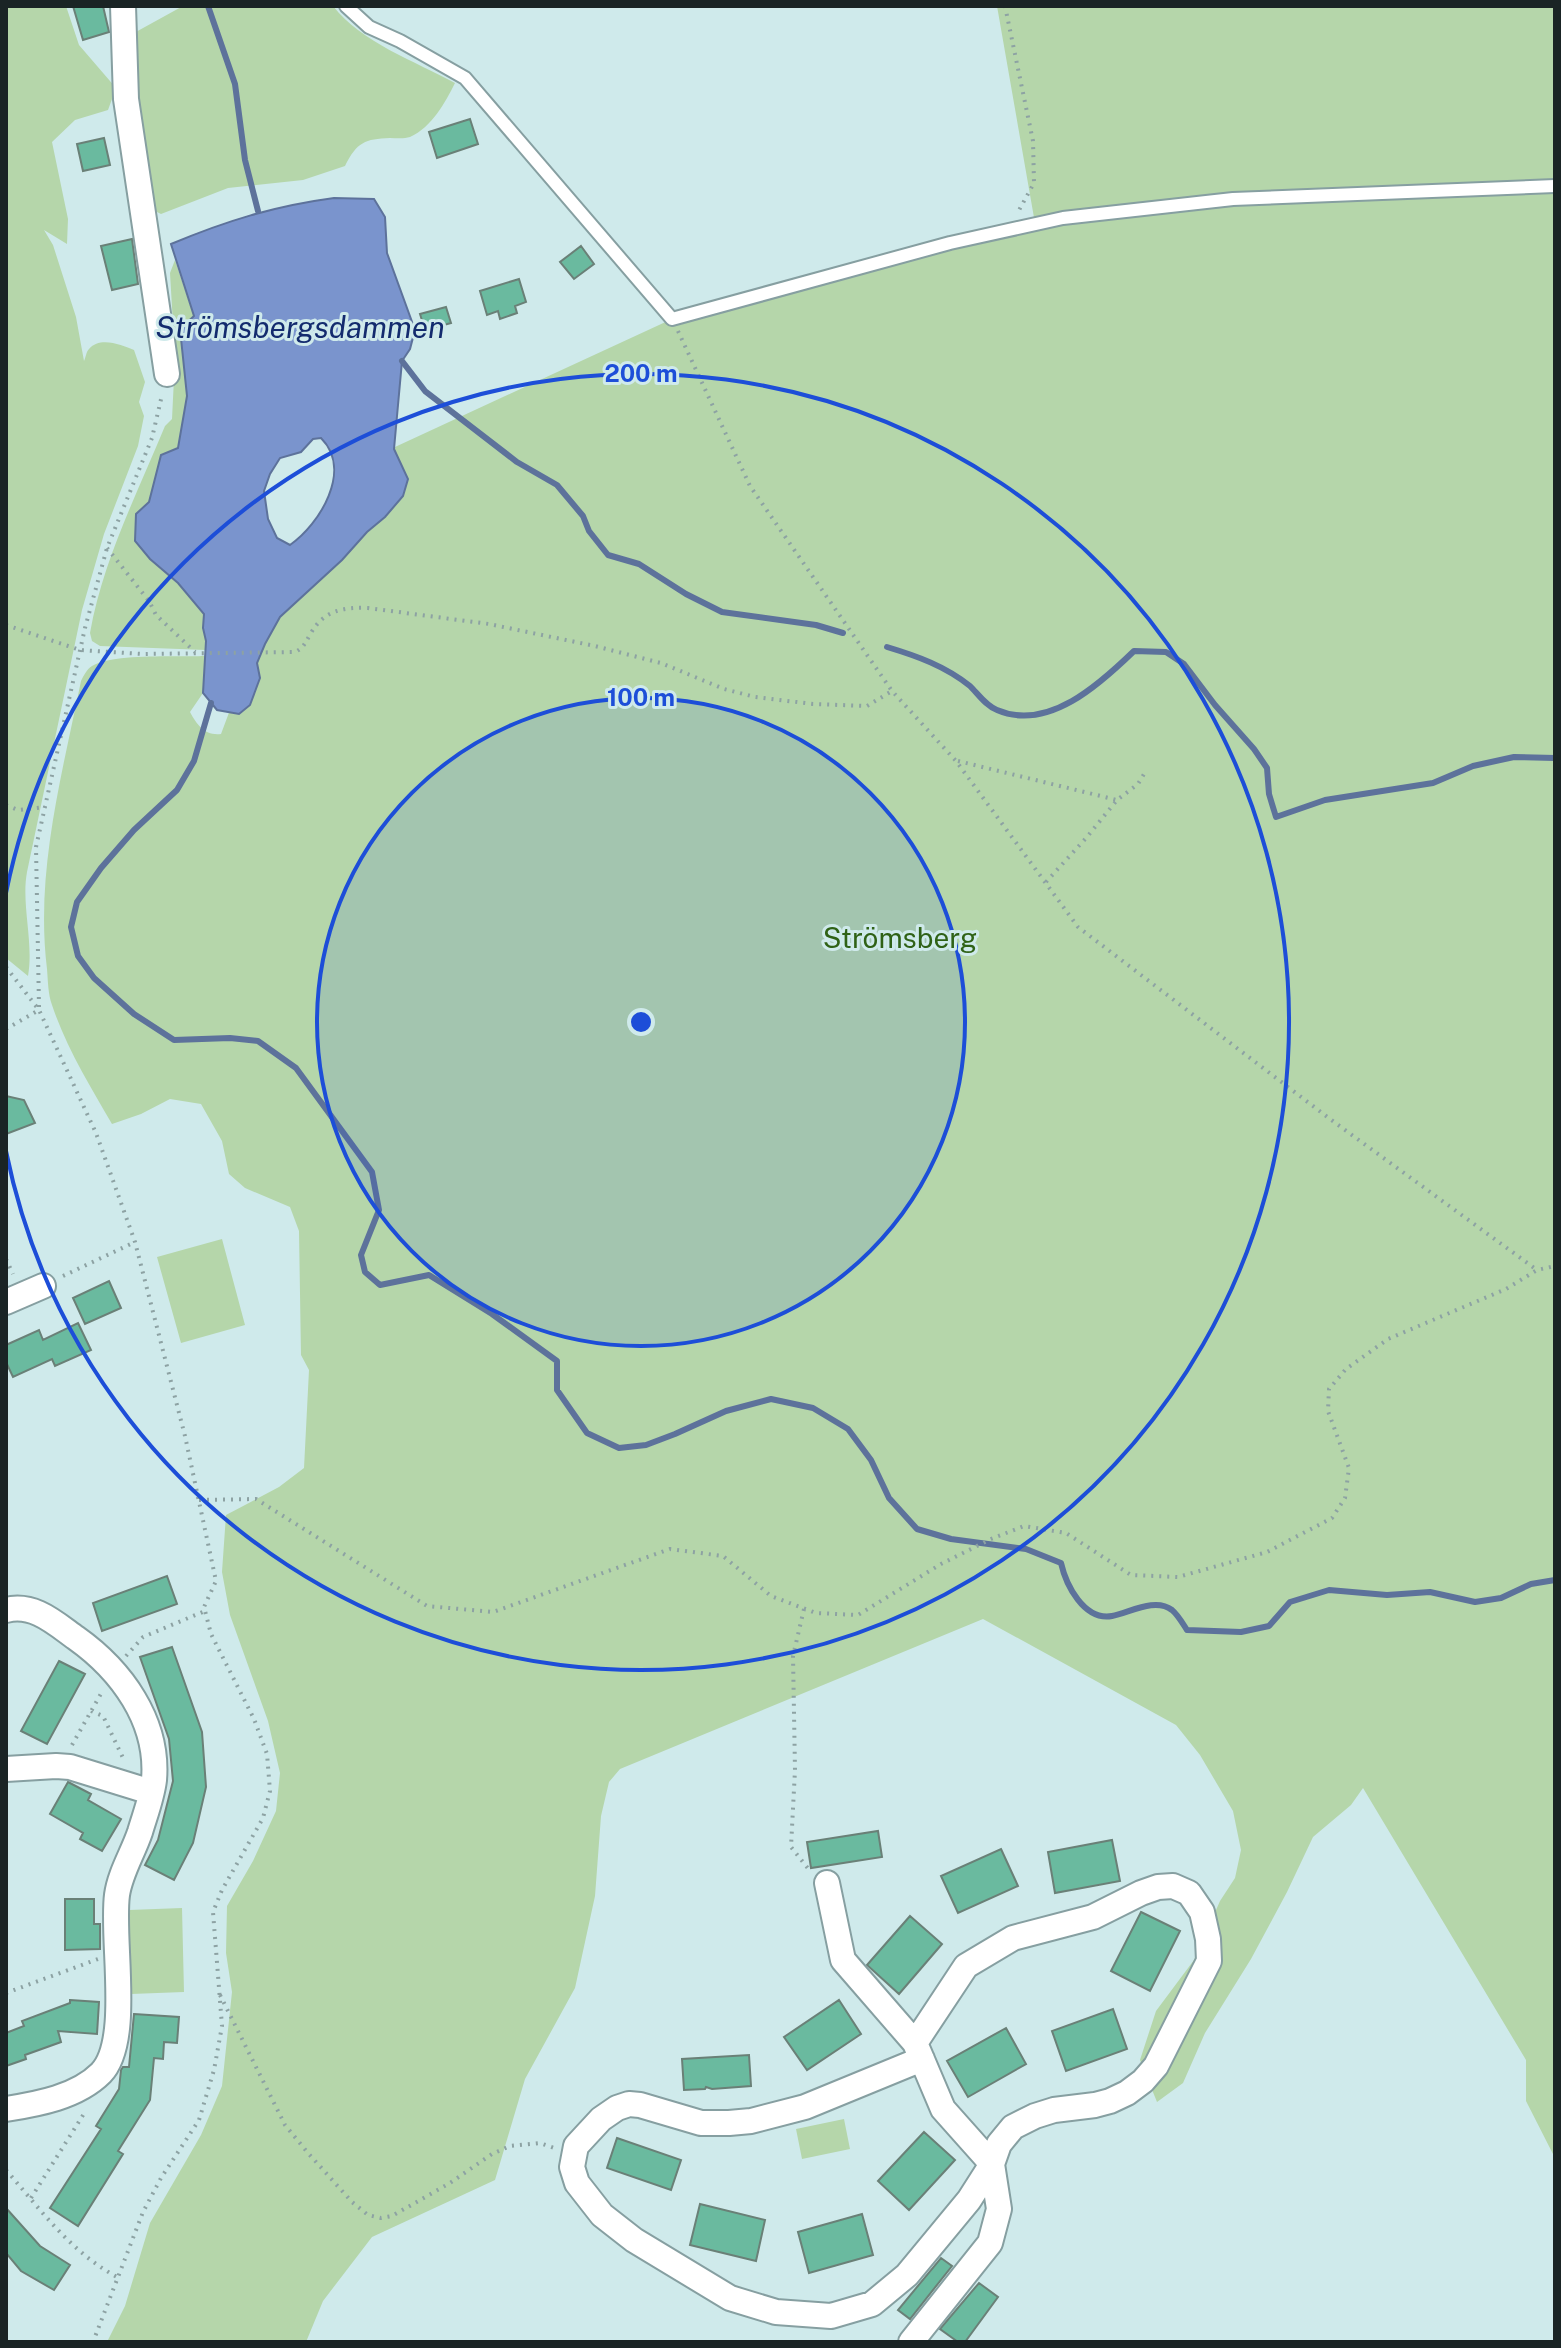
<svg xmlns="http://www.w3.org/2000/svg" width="1561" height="2348" font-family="'Public Sans',sans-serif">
<rect width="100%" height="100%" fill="#cfeaeb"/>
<!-- green -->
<path fill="#b5d6aa" d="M6,6H66L79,45L116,88L108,110L75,120L52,142L68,219L67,244L44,230L53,245L76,317L84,361C86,357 86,352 89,349C100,336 122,345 134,350L145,382L139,402L144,416L138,446L104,534L82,610L27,872C21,905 34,942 28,976L6,958Z
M183,6H333C362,43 415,61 455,83C445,103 432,127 410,137C404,139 396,138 390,138C365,139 357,142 345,166L303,180L228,188L161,214L151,209L141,163L134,33Z
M997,6H1555V2158L1526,2101V2060L1363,1788L1351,1805L1313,1837L1287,1892L1251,1959L1205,2033L1183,2083L1157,2102L1140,2060L1156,2011L1194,1960L1220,1901L1235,1878L1241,1850L1233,1811L1200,1755L1176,1725L983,1619L620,1769L609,1782L601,1816L595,1896L575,1988L525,2079L495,2180L372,2237L323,2301L306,2342H107L125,2306L150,2223L201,2135L222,2086L232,1992L226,1953L227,1906L253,1861L276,1811L280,1773L268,1721L230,1615L222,1572L226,1515L279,1487L304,1468L309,1370L301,1355L299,1231L290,1207L245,1188L229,1174L222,1141L201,1104L170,1099L141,1114L112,1124C90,1086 66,1047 52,1005C48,994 48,981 47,969C35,872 62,775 81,681C84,675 87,669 92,666C113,653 179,657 205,656L203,693L190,712C197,725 205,736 221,734L267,611L395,447L672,319L1036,229Z
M175,260L194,317L180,329L187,396L178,448L161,455L149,502L136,514L150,559L178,583L204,614L206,650L100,646L92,641L90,633C103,560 137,494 165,426L172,419L175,358L170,273Z
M222,1239L245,1325L181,1343L157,1257Z
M182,1908L184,1992L131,1994L129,1910Z
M844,2119L850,2149L802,2159L796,2129Z"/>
<!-- water -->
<path fill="#7a94cd" stroke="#5d729b" stroke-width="2" fill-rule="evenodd" d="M334,198L374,199L385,217L387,253L415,330L410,349L402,361L394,449L408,479L403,496L385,517L367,532L342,560L280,617L265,644L257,663L260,678L250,705L239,714L217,710L203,693L206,641L203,628L204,614L178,583L150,559L135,541L136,514L149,502L161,455L178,448L187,396L180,329L194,316L171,244C226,221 274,206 334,198ZM321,438C353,470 320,524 290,545L277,538L268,519L264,491L270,474L280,458L301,452L313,439Z"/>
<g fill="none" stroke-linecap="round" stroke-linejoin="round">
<!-- stream -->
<path stroke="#5d729b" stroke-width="6" d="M208,6L235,84L245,160L258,211
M402,361L425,391L517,462L557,485L583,516L589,531L608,555L639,564L686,594L722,612L816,625L843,633
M887,647C917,656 945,666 970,686C978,694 986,706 997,710C1048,732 1100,684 1134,651L1166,652L1184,664L1215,705L1254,749L1267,768L1269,794L1276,817L1325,800L1433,783L1473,766L1514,757L1555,758
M211,703L194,761L177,790L134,830L101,868L77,902L71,927L78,956L94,978L134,1014L174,1040L230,1038L258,1041L296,1068L372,1172L379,1210L361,1255L365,1272L380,1285L429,1275L492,1314L557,1361V1390L587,1433L619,1448L646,1445L675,1434L726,1411L771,1399L813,1408L848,1429L871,1460L889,1498L917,1529L951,1539L1026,1549L1061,1563C1066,1585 1084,1621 1112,1616C1129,1613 1155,1597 1172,1610C1178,1615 1183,1624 1187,1630L1241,1632L1269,1626L1290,1602L1329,1590L1387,1595L1430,1592L1475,1602L1501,1598L1531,1584L1555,1580"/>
</g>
<!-- building -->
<path fill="#6aba9f" stroke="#6a8077" stroke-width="2" d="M73,6H103L109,32L83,40Z
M470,119L478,144L437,158L429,132Z
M104,138L110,165L83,171L77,144Z
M132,239L138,284L112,290L101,246Z
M581,246L594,264L574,279L560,262Z
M519,279L526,302L515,306L517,313L500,319L498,311L487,315L480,291Z
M446,307L451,323L425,330L420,314Z
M6,1096L24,1100L35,1123L6,1134Z
M109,1281L121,1308L85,1324L73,1298Z
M78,1323L91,1350L55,1366L52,1359L13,1377L6,1362V1345L39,1330L43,1340Z
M167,1576L177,1604L102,1631L93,1603Z
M172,1647L202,1732L206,1787L193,1843L174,1880L145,1865L158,1840L173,1781L169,1739L140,1657Z
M59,1661L85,1674L47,1744L21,1731Z
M68,1782L91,1794L88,1800L121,1819L102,1851L80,1839L83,1833L50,1814Z
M878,1831L882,1857L811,1868L807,1842Z
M1112,1840L1120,1881L1055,1893L1048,1852Z
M1001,1849L1018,1886L958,1913L941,1876Z
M65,1899H94V1924H100V1949L65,1950Z
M1141,1912L1180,1931L1150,1991L1111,1971Z
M910,1916L942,1944L899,1994L867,1965Z
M70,2000L99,2002L97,2034L58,2031L61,2042L25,2055L26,2059L6,2066V2033L24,2026L22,2021L70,2003Z
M839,2000L861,2034L807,2070L784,2037Z
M1113,2009L1127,2049L1066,2071L1052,2031Z
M134,2014L179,2017L177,2043L164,2042L163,2059L154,2058L150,2100L118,2151L123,2154L78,2226L50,2208L101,2129L96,2126L119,2089L121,2070L123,2067H129Z
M1006,2028L1026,2064L968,2097L947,2061Z
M749,2055L751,2086L712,2089L706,2087L705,2089L684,2090L682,2059Z
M924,2132L955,2160L909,2210L878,2181Z
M617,2138L681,2160L671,2190L607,2168Z
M700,2204L765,2220L756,2261L690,2245Z
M6,2208L40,2246L70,2265L54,2290L21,2271L6,2253Z
M862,2214L873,2255L809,2273L798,2232Z
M941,2258L952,2266L910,2319L898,2310Z
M979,2283L998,2297L965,2342H958L940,2329Z"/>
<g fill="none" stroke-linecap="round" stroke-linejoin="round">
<!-- lane casing -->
<g stroke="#869fa1" stroke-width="16">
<path id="lane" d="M346,6L369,27L400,41L465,78L672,319L950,243L1063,218L1233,199L1555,186"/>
</g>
<!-- street casing -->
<g stroke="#869fa1" stroke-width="28">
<path id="street" d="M123,6L126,99L167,374
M6,1302L43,1286
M6,1610C34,1603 55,1623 76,1638C121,1670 159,1721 154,1780C152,1797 145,1815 140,1832C133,1853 120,1873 117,1895C111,1939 132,2041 101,2073C77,2097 38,2104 6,2109
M6,1769L56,1766L70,1767L151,1792
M827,1883L843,1960L915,2043
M911,2342L990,2243L999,2209L992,2164L943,2109L915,2043L966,1966L1013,1938L1093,1917L1141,1893L1158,1887L1173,1886L1189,1893L1202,1912L1208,1939L1209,1961L1156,2066L1143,2081L1127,2093L1110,2101L1095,2105L1054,2110L1035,2116L1013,2127L999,2144L992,2164L969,2200L907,2275L872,2304L831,2316L776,2312L730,2298L634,2240L602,2215L577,2183L572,2167L576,2146L601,2119L617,2108L629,2104L640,2105L701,2123H729L751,2121L805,2107L922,2059"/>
</g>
<!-- path -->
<path stroke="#8da2a3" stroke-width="4" stroke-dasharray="2 6" stroke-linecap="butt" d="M1005,6L1033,141L1034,183L1018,212
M678,331L750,486L892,691L956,761L1078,927L1330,1119L1537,1270
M107,548L149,601L156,615L195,652
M6,625L80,650L142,654L295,652C304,648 306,641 311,633C324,610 344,607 368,608L489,624L595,646L661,663L724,689L755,697L813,704L867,706L892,691
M958,761L1117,800
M6,805L18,810L45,807
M1046,882L1087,837L1117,800L1138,784L1144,774
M6,967L39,1010L96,1133L135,1242L185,1436L216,1581L204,1607L211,1634L254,1719L267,1754L270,1791L263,1818L222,1890L213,1912L222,2026L214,2070L199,2120L161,2178L143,2212L93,2342
M39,1007L36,847L85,628L107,548L152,438L162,395
M6,1029L39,1010
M6,1259L13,1274
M63,1276L135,1242
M199,1500L256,1499L427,1606L493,1612L670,1549L723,1556L771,1596L816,1613L858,1615L941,1564L991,1539L1024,1526L1066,1533L1131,1575L1178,1577L1267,1552L1332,1518L1345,1498L1349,1468L1328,1411L1329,1389L1346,1369L1388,1339L1506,1289L1537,1270L1555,1266
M804,1609L793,1656L795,1770L791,1847L810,1871
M126,1656L143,1637L205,1611
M91,1711L103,1716L124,1760
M72,1745L103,1690
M6,1993L98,1959
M220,1995L285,2125L308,2153L352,2202L368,2215L381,2218L392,2216L450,2183L492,2154L510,2146L540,2143L554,2148
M6,2170C41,2210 71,2253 119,2278
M31,2198L85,2112"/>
<!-- lane -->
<use href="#lane" stroke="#fff" stroke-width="12"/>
<!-- street -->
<use href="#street" stroke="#fff" stroke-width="24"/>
</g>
<!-- distance rings -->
<circle cx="641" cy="1022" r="324" fill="#1d4ed8" fill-opacity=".12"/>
<g fill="none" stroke="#1d4ed8" stroke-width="4">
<circle cx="641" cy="1022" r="324"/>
<path d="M6 893A648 648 0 1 1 6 1151"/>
</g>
<g text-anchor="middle" stroke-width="6" stroke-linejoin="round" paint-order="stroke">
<!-- park labels -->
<g font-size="28" fill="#2f6216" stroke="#cfeaeb">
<text x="900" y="948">Strömsberg</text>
</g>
<!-- water labels -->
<g font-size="30" font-style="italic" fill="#132b6e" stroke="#cfeaeb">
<text x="300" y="338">Strömsbergsdammen</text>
</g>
</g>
<circle cx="641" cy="1022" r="12" fill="#1d4ed8" stroke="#cfeaeb" stroke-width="4"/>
<g font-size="24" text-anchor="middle" font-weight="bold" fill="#1d4ed8" stroke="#cfeaeb" stroke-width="6" stroke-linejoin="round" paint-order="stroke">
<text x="641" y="382">200 m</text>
<text x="641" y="706">100 m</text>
</g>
<!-- border -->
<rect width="1561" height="2348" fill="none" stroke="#1a2425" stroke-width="16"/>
</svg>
